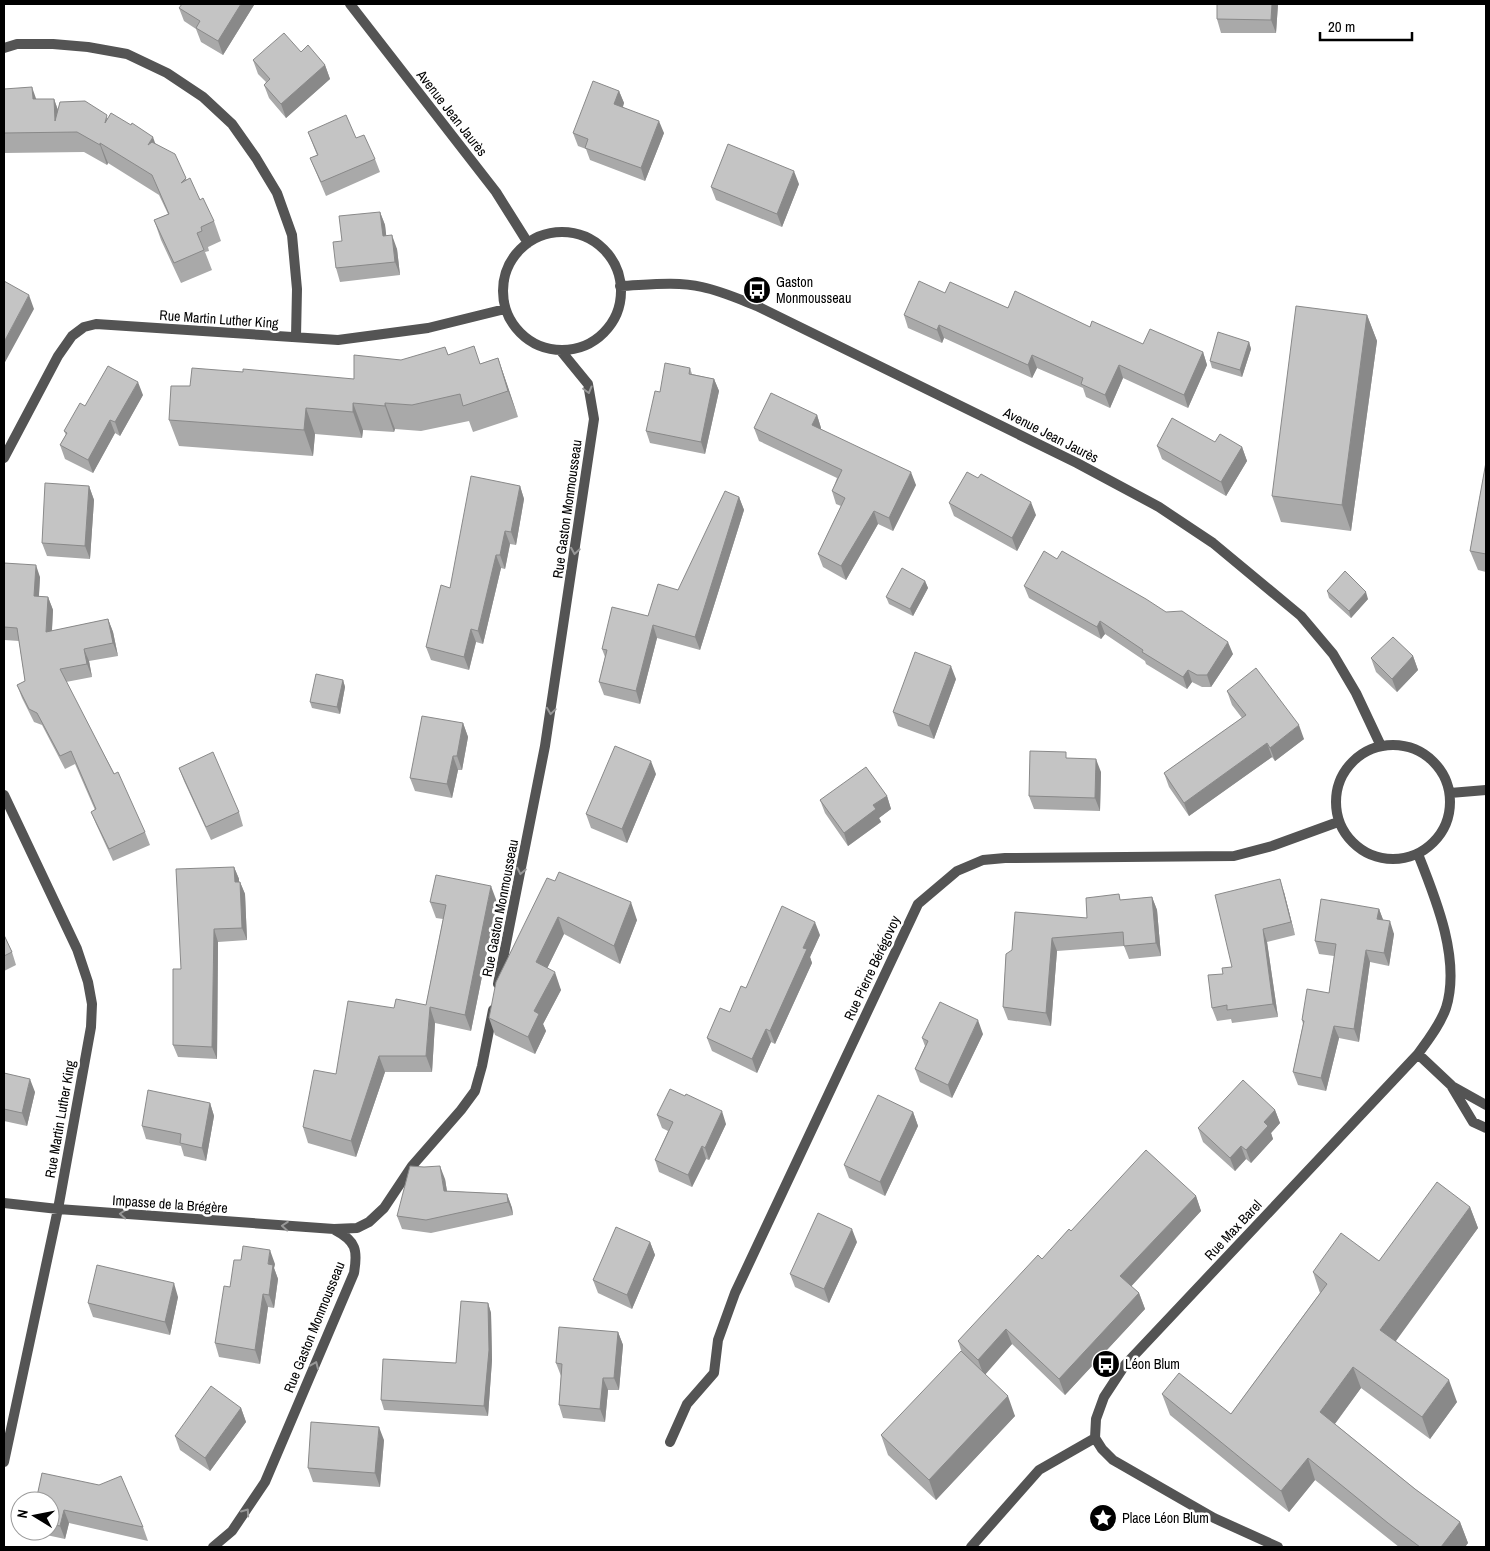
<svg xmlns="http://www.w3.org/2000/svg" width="1490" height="1551" font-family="'Archivo Narrow',sans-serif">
<rect width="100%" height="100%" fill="#fff"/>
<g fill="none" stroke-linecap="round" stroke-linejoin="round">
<!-- minor -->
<path stroke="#545454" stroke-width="10" d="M350,4L496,192L528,243
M4,48L17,44H53L88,47L127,54L167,73L203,97L232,124L256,158L277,193L292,235L297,289L296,337
M503 291a59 59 0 1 1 118 0a59 59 0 1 1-118 0Z
M620,286C647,285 676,281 702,287C721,291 739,299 757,306L1077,463L1159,507L1213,543L1301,616L1333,654L1356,693L1381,746
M4,458L58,356L72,336L84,327L96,324L338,340L428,328L505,309
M1336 802a57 57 0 1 1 114 0a57 57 0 1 1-114 0Z
M1450,793L1486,790
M4,795L77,949L88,982L92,1004L91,1027L58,1209L4,1462
M498,984L545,746L594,419L588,384L561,351
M1418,1054L1452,1086L1486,1105
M1452,1087L1473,1122L1486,1128
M4,1203L58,1209L334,1229L357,1228L369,1222L384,1208L412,1166L461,1110L475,1091L482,1066L493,1010
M670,1442L687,1404L714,1373L718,1340L735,1293L918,904L957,871L983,860L1005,858L1234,856L1272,846L1338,822
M213,1547L232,1531L265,1482L354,1273C358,1250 356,1241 335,1230
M971,1547L1039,1470L1095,1438
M1278,1547L1214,1518L1113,1460L1102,1449L1095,1438L1096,1419L1104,1397L1125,1365L1418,1054C1428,1040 1440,1025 1446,1008C1461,960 1436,899 1418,854"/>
</g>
<!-- wall -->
<path fill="#a9a9a9" d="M1278,4L1276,33H1221L1217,19Z
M254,5L223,55L201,42L196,29L184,21L179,8Z
M301,52L325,65L330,79L286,118L269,98L264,85L266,82L258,74L253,60Z
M4,89L36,99H54L58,110L108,118L156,144L187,180L200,200L214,221L221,241L208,247L209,251L205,252L212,270L181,283L161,240L154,220L168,214L159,195L108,163L107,165L84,152L4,153Z
M619,91L624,103L623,107L664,133L645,181L590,160L586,149L578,146L573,133Z
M308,132L356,138L375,159L380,172L326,196L310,158L317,155Z
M799,184L782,227L716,200L711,187Z
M380,212L385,225L386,236L397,249L400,275L340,282L336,268L342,241Z
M945,293L1090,327L1143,344L1203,352L1207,365L1188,408L1123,378L1110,408L1086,397L1083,388L1037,368L1032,378L944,338L942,343L908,328L904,315Z
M1367,315L1377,341L1351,531L1281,522L1272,496Z
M1249,342L1251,349L1242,377L1212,368L1210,361Z
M445,347L448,355L480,364L498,358L518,417L473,432L469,421L421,431L395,429L394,432L363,430L362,438L315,434L313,456L179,446L169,420L190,386L354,379Z
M690,368L692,374L714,379L719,391L705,454L650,443L646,431L660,392Z
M143,395L120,436L115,433L93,473L65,459L60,445L66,435L64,431L85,406Z
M817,415L821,428V429L916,485L893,531L878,524L846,580L823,567L818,554L841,506L836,504L832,491L837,478L759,441L754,428Z
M1215,442L1242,447L1247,461L1226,496L1162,459L1157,446Z
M1486,462V572L1478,570L1470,551Z
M89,486L94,500L90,559L47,556L42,543Z
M520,486L524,499L516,545L510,544L505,569L501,568L483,644L476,642L469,670L431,660L426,647L450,588Z
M739,497L744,510L700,650L657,638L640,704L604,695L599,682L605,657L602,649L648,616L678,590Z
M949,503L1036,515L1017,551L954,516Z
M4,563L40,577L39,596L48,597L53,610L52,631L108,619L113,632L118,656L89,661L92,677L66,682L145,832L150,845L113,861L96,824L91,812L95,810L75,764L65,769L42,725L34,722L22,698L17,685L25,681L19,641L4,640Z
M925,581L928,588L913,616L889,604L886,597Z
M1024,586L1233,654L1211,687H1202L1192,682L1187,689L1146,664L1145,661L1105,634L1101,639L1029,598Z
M1327,591L1368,599L1351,618L1329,598Z
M1413,656L1418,670L1397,692L1376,672L1371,658Z
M956,679L934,739L898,726L893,712Z
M343,680L345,687L340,714L312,708L310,702Z
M1227,691L1304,739L1275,761L1272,757L1189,816L1169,787L1164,773L1242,718L1232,705Z
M463,723L468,737L462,770H458L452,798L415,791L410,778Z
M1068,758L1101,772L1100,811L1034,809L1029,796Z
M179,768L239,812L243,826L211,840L184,781Z
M656,774L627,843L591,828L586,814Z
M887,796L891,809L879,818L881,822L848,846L825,813L820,800Z
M234,867L239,879V882H240L245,894L247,940L218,942L217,1059L178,1057L173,1045L181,969Z
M547,878L637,920L620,964L564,934L547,968L561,990L543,1024L546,1031L535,1054L495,1035L489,1018Z
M1284,892L1295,935L1267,942L1278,1017L1232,1023L1231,1019L1217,1021L1212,1008L1223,974L1232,967Z
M1152,897L1157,910L1161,956L1129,959L1124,946L1057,951L1051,1026L1008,1020L1003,1007L1006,954L1087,918L1121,900Z
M430,902H497L471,1031L435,1023L432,1072H385L356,1157L308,1143L303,1127L336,1074L394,1008L426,1005L443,919L436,918Z
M1379,909L1383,920L1394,934L1389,966L1370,962L1359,1042L1339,1038L1326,1091L1298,1085L1293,1072L1303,1024L1302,1020L1329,993L1334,956L1319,954L1315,941Z
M4,935L12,952L16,965L4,971Z
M820,935L810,957L812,963L775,1044L771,1042L757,1073L712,1051L707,1038L730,1012L746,988Z
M983,1034L952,1098L920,1082L915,1069L925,1046L922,1038Z
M4,1073L35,1092L27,1126L4,1121Z
M210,1103L214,1116L206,1161L184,1156L181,1146L146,1139L142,1126Z
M1275,1110L1280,1123L1271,1133L1273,1139L1251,1163L1246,1159L1235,1171L1203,1142L1198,1128Z
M913,1112L918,1126L885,1196L849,1178L844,1165Z
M657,1115L726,1124L709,1160L706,1159L692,1187L659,1172L655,1160L668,1131L662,1128Z
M445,1179L447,1191L507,1194L512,1208L513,1215L431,1233L402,1229L397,1216Z
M1196,1196L1201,1211L1131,1286L1139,1293L1145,1309L1065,1395L1012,1344L985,1374L1015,1416L936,1500L888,1455L881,1435L962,1353L958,1341L1071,1231Z
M1470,1207L1478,1228L1395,1341L1457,1402L1430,1439L1361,1388L1335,1424L1415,1489L1460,1522L1468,1543L1465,1547H1399L1315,1480L1289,1512L1170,1415L1162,1394L1231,1414L1320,1293L1313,1272L1379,1261Z
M650,1242L655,1255L632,1309L598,1293L593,1280Z
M857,1242L829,1303L795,1287L790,1274Z
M275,1264L274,1268L278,1279L274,1308L268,1307L260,1364L219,1357L215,1343L230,1287Z
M178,1297L170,1335L93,1317L88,1303Z
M488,1303L491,1313L492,1360L488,1416L384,1410L381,1400L456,1363Z
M618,1332L623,1345L619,1390H608L605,1422L563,1418L559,1405L561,1376L556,1363Z
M241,1408L246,1422L210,1471L180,1450L175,1436Z
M384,1440L380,1487L313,1482L308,1468Z
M50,1501L143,1527L148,1541L69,1523L65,1539L37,1533L36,1531H50Z"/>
<!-- shaded-wall -->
<path fill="#898989" d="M241,4H253L254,5L223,55L218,41Z
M1272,4H1278L1276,33L1271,20Z
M325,65L330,79L286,118L281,104Z
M32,87L39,107L33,99Z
M619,91L624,103L619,116L614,104Z
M54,99L61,119L55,121Z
M659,121L664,133L645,181L641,168Z
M153,137L160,157L148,145Z
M100,143L108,163L107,165L100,145Z
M794,171L799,184L782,227L777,214Z
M380,212L385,225L388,250L383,236Z
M392,235L397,249L400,275L395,262Z
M29,295L34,309L4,364V342Z
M1367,315L1377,341L1351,531L1342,505Z
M939,325L944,338L942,343L937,330Z
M1249,342L1251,349L1242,377L1240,370Z
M1203,352L1207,365L1188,408L1184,395Z
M1032,355L1037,368L1032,378L1028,365Z
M498,358L507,384L518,417L508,391Z
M1119,365L1123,378L1110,408L1105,395Z
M714,379L719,391L705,454L701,442Z
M138,382L143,395L120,436L115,422Z
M353,403L363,430L362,438L353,412Z
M385,403L395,429L394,432L385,406Z
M306,408L315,434L313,456L304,430Z
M817,415L821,428L817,438L812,425Z
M110,420L115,433L93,473L88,460Z
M1242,447L1247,461L1226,496L1221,482Z
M911,472L916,485L893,531L889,518Z
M89,486L94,500L90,559L85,546Z
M520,486L524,499L516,545L511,532Z
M739,497L744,510L700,650L695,637Z
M1031,502L1036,515L1017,551L1012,538Z
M874,511L878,524L846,580L841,566Z
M505,531L510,544L505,569L500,555Z
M496,555L501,568L483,644L478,631Z
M36,565L40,577L38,609L34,596Z
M925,581L928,588L913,616L910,609Z
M1366,592L1368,599L1351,618L1349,611Z
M48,597L53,610L51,645L46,632Z
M108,619L113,632L118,656L113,643Z
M1100,621L1105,634L1101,639L1097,627Z
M653,625L657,638L640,704L636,691Z
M471,629L476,642L469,670L464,657Z
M1228,642L1233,654L1211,687L1207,675Z
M84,649L89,661L92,677L87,664Z
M1413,656L1418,670L1397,692L1392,679Z
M951,666L956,679L934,739L929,726Z
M1188,670L1192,682L1187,689L1183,677Z
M343,680L345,687L340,714L337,707Z
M463,723L468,737L462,770L457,756Z
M1299,725L1304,739L1275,761L1270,748Z
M1267,743L1272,757L1189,816L1184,803Z
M453,756L458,770L452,798L447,784Z
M1096,759L1101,772L1100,811L1095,798Z
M651,761L656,774L627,843L622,829Z
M887,796L891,809L879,818L881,822L848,846L844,833L873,805Z
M234,867L239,879V894L235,882Z
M1280,879L1284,892L1295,935L1291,922Z
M240,882L245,894L247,940L242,928Z
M491,886L497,902L471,1031L465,1015Z
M1152,897L1157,910L1161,956L1156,943Z
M631,902L637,920L620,964L614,946Z
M1379,909L1384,922L1377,919Z
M558,917L564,934L542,979L536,962Z
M1390,921L1394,934L1389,966L1384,953Z
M815,922L820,935L810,957L812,963L775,1044L770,1031L803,948Z
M214,929L218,942L217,1059L212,1047Z
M1263,929L1267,942L1278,1017L1273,1004Z
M1052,938L1057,951L1051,1026L1046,1013Z
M1366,950L1370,962L1359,1042L1354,1029Z
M555,972L561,990L543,1024L546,1031L535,1054L528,1037L534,1011Z
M430,1007L435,1023L432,1072L426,1056Z
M978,1020L983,1034L952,1098L948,1085Z
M1334,1026L1339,1038L1326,1091L1321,1078Z
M766,1029L771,1042L757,1073L752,1059Z
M379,1056L385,1072L356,1157L351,1141Z
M30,1079L35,1092L27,1126L22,1113Z
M210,1103L214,1116L206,1161L202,1148Z
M1275,1110L1280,1123L1271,1133L1273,1139L1251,1163L1246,1150L1264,1122Z
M722,1111L726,1124L709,1160L705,1148Z
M913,1112L918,1126L885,1196L880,1182Z
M702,1146L706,1159L692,1187L688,1175Z
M1241,1146L1246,1159L1235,1171L1230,1158Z
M440,1166L445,1179L449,1204L444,1191Z
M507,1194L512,1208L513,1215L508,1202Z
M1196,1196L1201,1211L1126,1292L1120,1276Z
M1470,1207L1478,1228L1388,1352L1380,1330Z
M852,1229L857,1242L829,1303L824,1289Z
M650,1242L655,1255L632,1309L627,1295Z
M270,1250L275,1264L274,1268L278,1279L274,1308L269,1295L268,1264Z
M174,1283L178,1297L170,1335L165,1322Z
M1139,1293L1145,1309L1065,1395L1059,1379Z
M263,1294L268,1307L260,1364L255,1350Z
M488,1303L491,1313L492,1360L488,1416L484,1406Z
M1006,1329L1012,1344L984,1376L978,1360Z
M618,1332L623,1345L619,1390L614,1378Z
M1353,1367L1361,1388L1328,1433L1320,1412Z
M603,1378L608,1390L605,1422L600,1409Z
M1449,1380L1457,1402L1430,1439L1422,1417Z
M1008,1396L1015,1416L936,1500L929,1480Z
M241,1408L246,1422L210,1471L205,1458Z
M379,1427L384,1440L380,1487L375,1473Z
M1308,1458L1315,1480L1289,1512L1281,1491Z
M64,1510L69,1523L65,1539L60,1526Z
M1460,1522L1468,1543L1465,1547H1441Z"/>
<!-- building -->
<path fill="#c4c4c4" stroke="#898989" d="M182,4H241L218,41L196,28L200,21L179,8Z
M1217,4H1272L1271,20L1217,19Z
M284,33L301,52L308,45L325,65L281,104L264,85L270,79L253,60Z
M593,81L619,91L614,104L659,121L641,168L585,148L588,139L573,133Z
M32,87L33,99H54L55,121L60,102L85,101L107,115L105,123L111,113L131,125L132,123L153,137L148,145L152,142L175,154L186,178L181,183L190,178L200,200L203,198L214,221L201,227L202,231L197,233L204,250L174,263L154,220L169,214L152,175L100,143V145L77,132L4,133V89Z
M346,115L356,138L364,135L375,159L321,182L310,158L318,155L308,132Z
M728,144L794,171L777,214L711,187Z
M380,212L383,236L392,235L395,262L336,268L333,242L342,241L339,216Z
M4,281L29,295L4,342Z
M919,281L945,293L950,282L1008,308L1015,291L1090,327L1092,321L1143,344L1150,329L1203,352L1184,395L1119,365L1105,395L1081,384L1083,378L1032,355L1028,365L939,325L937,330L904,315Z
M1296,306L1367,315L1342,505L1272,496Z
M1218,332L1249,342L1240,370L1210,361Z
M474,346L480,364L498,358L508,391L463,406L460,394L412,405L385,403V406L353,403V412L306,408L304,430L169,420L171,386H190L192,368L243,372V369L354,379V355L401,360L445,347L448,355Z
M665,363L690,368L689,374L714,379L701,442L646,431L655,391L660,392Z
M108,366L138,382L115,422L110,420L88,460L60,445L67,433L64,431L80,403L85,406Z
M771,393L817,415L812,425L911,472L889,518L874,511L841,566L818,554L845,498L832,491L842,470L754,428Z
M1172,418L1215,442L1220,434L1242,447L1221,482L1157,446Z
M1486,462V554L1470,551Z
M967,472L978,478L981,474L1031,502L1012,538L949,503Z
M471,476L520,486L511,532L505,531L500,555H496L478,631L471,629L464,657L426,647L441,585L450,588Z
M45,483L89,486L85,546L42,543Z
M725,491L739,497L695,637L653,625L636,691L599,682L607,650L602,649L612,607L648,616L658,584L678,590Z
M1044,551L1057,559L1062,551L1146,599L1166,612L1182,611L1228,642L1207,675H1197L1188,670L1183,677L1142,652L1143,650L1100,621L1097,627L1024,586Z
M4,563L36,565L34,596L48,597L46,632L108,619L113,643L84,649L87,664L60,669L114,774L118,772L145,832L109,849L91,812L96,809L71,751L60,756L37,713L29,709L17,685L25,681L17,628L4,627Z
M902,568L925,581L910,609L886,597Z
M1345,571L1366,592L1349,611L1327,591Z
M1393,637L1413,656L1392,679L1371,658Z
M915,652L951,666L929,726L893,712Z
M1256,668L1299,725L1270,748L1267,743L1184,803L1164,773L1246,715L1227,691Z
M316,674L343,680L337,707L310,702Z
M422,716L463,723L457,756H453L447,784L410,778Z
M615,746L651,761L622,829L586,814Z
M1030,751L1066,752V758L1096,759L1095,798L1029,796Z
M213,752L239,812L206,827L179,768Z
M866,767L887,796L873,805L876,809L844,833L820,800Z
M234,867L235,882H240L242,928L214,929L212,1047L173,1045V969H181L176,869Z
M559,872L631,902L614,946L558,917L536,962L555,972L534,1011L539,1014L528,1037L489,1018L496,982L547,878L555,881Z
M436,875L491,886L465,1015L430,1007L426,1056H379L351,1141L303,1127L314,1070L336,1074L348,1001L394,1008L396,999L426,1005L446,905L430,902Z
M1280,879L1291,922L1263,929L1273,1004L1227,1010V1005L1212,1008L1208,975L1223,974L1222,968L1232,967L1215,895Z
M1119,894L1120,900L1152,897L1156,943L1124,946L1123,932L1052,938L1046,1013L1003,1007L1006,954L1012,950L1015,912L1087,918L1086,898Z
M1321,899L1379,909L1377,919L1390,921L1384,953L1366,950L1354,1029L1334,1026L1321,1078L1293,1072L1304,1021L1302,1020L1307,989L1329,993L1336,944L1315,941Z
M782,906L815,922L803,948L807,949L770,1031L766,1029L752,1059L707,1038L720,1008L730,1012L741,986L746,988Z
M4,935L12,952L4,956Z
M940,1002L978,1020L948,1085L915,1069L928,1041L922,1038Z
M4,1073L30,1079L22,1113L4,1109Z
M1243,1080L1275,1110L1264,1122L1268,1126L1246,1150L1241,1146L1230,1158L1198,1128Z
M670,1089L685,1096L686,1094L722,1111L705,1148L702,1146L688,1175L655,1160L673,1122L657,1115Z
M148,1090L210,1103L202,1148L180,1143L181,1134L142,1126Z
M878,1095L913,1112L880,1182L844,1165Z
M1146,1150L1196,1196L1120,1276L1139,1293L1059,1379L1006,1329L978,1360L958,1341L1038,1255L1042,1259L1069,1229L1071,1231Z
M410,1166L424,1167L440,1166L444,1191L507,1194L508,1202L426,1220L397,1216Z
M1437,1182L1470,1207L1380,1330L1449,1380L1422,1417L1353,1367L1320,1412L1415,1489L1460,1522L1441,1547H1420L1388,1523L1308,1458L1281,1491L1162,1394L1179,1373L1231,1414L1327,1284L1313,1272L1341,1233L1379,1261Z
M818,1213L852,1229L824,1289L790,1274Z
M616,1227L650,1242L627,1295L593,1280Z
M243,1246L270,1250L268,1264L273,1265L269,1295L263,1294L255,1350L215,1343L224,1286L230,1287L234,1260H241Z
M97,1265L174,1283L165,1322L88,1303Z
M461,1301L488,1303L489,1350L484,1406L381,1400L383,1359L456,1363Z
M559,1327L618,1332L614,1378H603L600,1409L559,1405L562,1364L556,1363Z
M961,1351L1008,1396L929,1480L881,1435Z
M211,1386L241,1408L205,1458L175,1436Z
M311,1422L379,1427L375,1473L308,1468Z
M42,1473L99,1485L121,1476L143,1527L64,1510L60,1526L50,1524V1501H36Z"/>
<!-- one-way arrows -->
<defs><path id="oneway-chevron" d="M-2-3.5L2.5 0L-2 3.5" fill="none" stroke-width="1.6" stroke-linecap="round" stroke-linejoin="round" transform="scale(1.25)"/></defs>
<g stroke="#989898">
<use href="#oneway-chevron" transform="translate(588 390) rotate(75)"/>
<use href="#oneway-chevron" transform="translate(575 551) rotate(99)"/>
<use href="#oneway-chevron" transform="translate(551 711) rotate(98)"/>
<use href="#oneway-chevron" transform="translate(521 871) rotate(101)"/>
<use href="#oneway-chevron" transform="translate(123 1214) rotate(-176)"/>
<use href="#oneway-chevron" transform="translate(285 1226) rotate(-176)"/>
<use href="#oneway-chevron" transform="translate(315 1365) rotate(-67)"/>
<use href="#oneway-chevron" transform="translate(246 1512) rotate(-55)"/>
</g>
<!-- icons -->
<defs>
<g id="bus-disc" transform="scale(1.4375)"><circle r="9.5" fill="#000" stroke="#fff"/><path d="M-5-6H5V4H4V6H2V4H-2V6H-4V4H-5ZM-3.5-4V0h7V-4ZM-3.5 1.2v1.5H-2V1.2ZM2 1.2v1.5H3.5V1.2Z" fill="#fff"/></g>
<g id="sight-disc" transform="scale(1.4375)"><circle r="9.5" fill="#000" stroke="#fff"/><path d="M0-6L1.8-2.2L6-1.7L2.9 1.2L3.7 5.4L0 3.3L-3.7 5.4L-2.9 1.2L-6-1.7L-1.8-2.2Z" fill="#fff"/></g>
</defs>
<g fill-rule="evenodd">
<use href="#bus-disc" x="757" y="290"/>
<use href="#bus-disc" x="1106" y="1364"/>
<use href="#sight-disc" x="1103" y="1518"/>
</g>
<g text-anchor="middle" stroke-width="5" stroke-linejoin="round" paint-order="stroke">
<!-- street labels -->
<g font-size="14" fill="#000" stroke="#fff">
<text transform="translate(452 113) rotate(52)" y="5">Avenue Jean Jaurès</text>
<text transform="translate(219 319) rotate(4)" y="5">Rue Martin Luther King</text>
<text transform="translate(1051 435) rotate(27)" y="5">Avenue Jean Jaurès</text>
<text transform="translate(567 509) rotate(-82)" y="5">Rue Gaston Monmousseau</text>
<text transform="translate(500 908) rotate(-79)" y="5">Rue Gaston Monmousseau</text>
<text transform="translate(872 968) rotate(-65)" y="5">Rue Pierre Bérégovoy</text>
<text transform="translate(60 1119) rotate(-80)" y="5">Rue Martin Luther King</text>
<text transform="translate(170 1204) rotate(4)" y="5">Impasse de la Brégère</text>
<text transform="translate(1233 1230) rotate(-47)" y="5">Rue Max Barel</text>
<text transform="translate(314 1327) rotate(-68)" y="5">Rue Gaston Monmousseau</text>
</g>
<!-- poi labels -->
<g font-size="14" fill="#000" stroke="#fff" text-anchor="start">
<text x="776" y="287">Gaston<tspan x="776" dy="16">Monmousseau</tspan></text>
<text x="1125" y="1369">Léon Blum</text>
<text x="1122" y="1523">Place Léon Blum</text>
</g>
</g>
<!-- border -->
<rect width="1490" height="1551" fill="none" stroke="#000000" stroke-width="10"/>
<!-- north arrow -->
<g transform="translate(35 1516) rotate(280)"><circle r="24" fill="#ffffff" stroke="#999999"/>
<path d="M0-4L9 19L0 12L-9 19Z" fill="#000000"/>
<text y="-8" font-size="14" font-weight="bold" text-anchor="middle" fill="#000000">N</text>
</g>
<!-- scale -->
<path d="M1320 32v8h92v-8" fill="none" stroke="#000000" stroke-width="2.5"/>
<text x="1328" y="32" font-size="15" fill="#000000" stroke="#ffffff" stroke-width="4" paint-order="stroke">20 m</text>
</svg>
